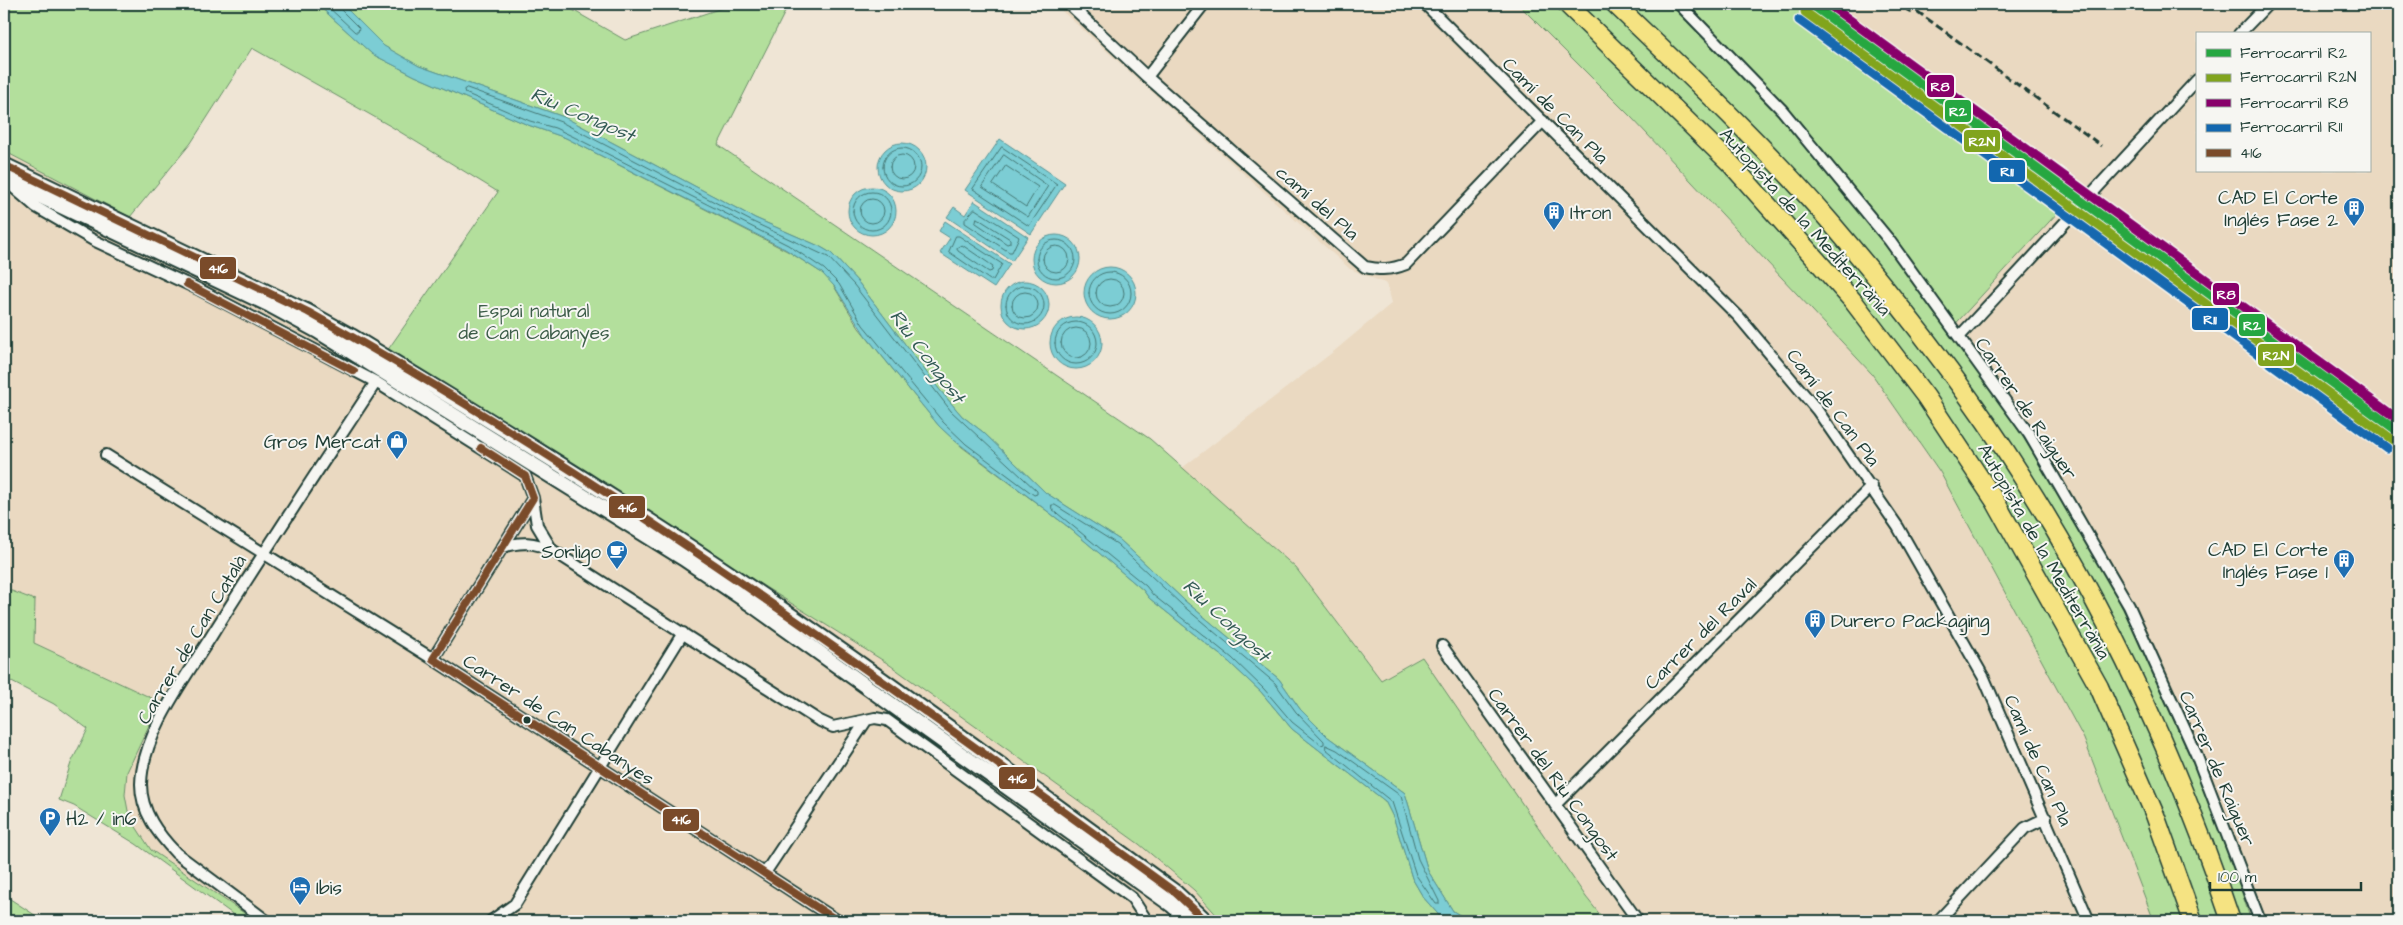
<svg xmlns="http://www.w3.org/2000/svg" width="2403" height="925" font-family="'Architects Daughter',sans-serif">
<rect width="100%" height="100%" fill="#efe5d5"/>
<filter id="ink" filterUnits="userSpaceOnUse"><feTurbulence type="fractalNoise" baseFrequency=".02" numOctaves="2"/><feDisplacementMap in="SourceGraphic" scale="10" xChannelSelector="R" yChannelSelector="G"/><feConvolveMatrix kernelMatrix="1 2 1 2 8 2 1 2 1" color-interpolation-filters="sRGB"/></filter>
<g filter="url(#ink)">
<!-- built -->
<path fill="#ead9c1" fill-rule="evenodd" d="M1054,4H1518L1632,118L1872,374L1940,472L2084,739L2154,921H1605L1586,897L1421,657L1381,680L1296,568L1182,468L1333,352L1392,303L1387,284L1350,269Z
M1803,4H2399V921H2251L2235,869L2177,722L2033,453L1949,331L2071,198ZM2197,34H2369V171H2197Z
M4,151L130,217L242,270L311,306L677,531L887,663L1139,844L1194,890L1222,921H522L519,919L515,921H256L151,850L129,816L125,795L127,772L160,702L34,643L35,600L4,588Z"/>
<!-- green -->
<path fill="#b3df9c" stroke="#698e68" d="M4,4H317L372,54L415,76L528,125L566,138L789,252L822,273L832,283L859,328L939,426L962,447L1067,526L1143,590L1149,598L1229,662L1261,692L1292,729L1385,801L1394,819L1412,878L1423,897L1444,921H1222L1194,890L1139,844L887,663L387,351L498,192L392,127L252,48L191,143L130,217L4,151Z
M342,4H562L625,40L734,4H789L718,145L1150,439L1296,568L1381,680L1422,657L1586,897L1605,921H1469L1453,911L1428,871L1405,793L1328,737L1300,709L1279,679L1185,601L1120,540L1046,493L983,432L962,416L939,389L858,282L831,253L819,246L755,218L564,117L419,66L384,46Z
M1518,4H1803L2071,198L1949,331C1977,372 2007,411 2033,453C2126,598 2200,757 2251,921H2154L2084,739L1940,472L1872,374L1632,118Z
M4,588L35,600L34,643L160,702L127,772L125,795L129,816L151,850L256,921H242L136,844L74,806L59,800L71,763L88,729L54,704L4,678Z
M4,895L44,921H16L4,914Z"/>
<!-- water -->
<path fill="#7ccdd4" stroke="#579394" d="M317,4H342L384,46L419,66L564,117L755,218L819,246L831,253L858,282L939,389L962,416L983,432L1046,493L1120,540L1185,601L1279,679L1300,709L1328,737L1405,793L1428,871L1453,911L1469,921H1444L1423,897L1412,878L1394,819L1385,801L1292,729L1261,692L1229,662L1149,598L1143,590L1067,526L954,440L939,426L865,335L835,287L822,273L785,249L566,138L528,125L415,76L372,54Z
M1000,139L1065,183L1031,234L965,190Z
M878 167a24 24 0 1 1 48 0a24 24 0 1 1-48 0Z
M848 211a24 24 0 1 1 48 0a24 24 0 1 1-48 0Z
M974,201L1028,237L1012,261L947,217L954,207L965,215Z
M945,221L1010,264L994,288L940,253L950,238L939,231Z
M1032 259a24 24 0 1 1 48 0a24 24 0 1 1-48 0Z
M1084 293a26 26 0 1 1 52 0a26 26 0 1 1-52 0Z
M1001 305a24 24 0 1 1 48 0a24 24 0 1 1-48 0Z
M1050 343a26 26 0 1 1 52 0a26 26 0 1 1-52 0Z"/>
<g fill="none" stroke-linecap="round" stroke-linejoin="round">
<!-- shore -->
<path stroke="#447774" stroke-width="1" d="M325,4L355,32H358L359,28L340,9L339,4
M467,88L561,122L753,222L828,257L854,285L951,411L1037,491V494L1034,495L966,444L943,422L863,325L839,284L824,269L788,245L572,136L555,128L530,121L465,93L464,90Z
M1002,147L1057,184L1029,226L973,189Z
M883 167a19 19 0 1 1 38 0a19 19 0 1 1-38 0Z
M890 167a12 12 0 1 1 24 0a12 12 0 1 1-24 0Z
M1004,155L1048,186L1028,217L982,187Z
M1006,166L1038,187L1026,207L993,185Z
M853 211a19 19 0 1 1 38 0a19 19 0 1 1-38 0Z
M860 211a12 12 0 1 1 24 0a12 12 0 1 1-24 0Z
M975,209L1019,237L1012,252H1009L965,223V220Z
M977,218L1010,239V243L1007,244L976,223Z
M956,236H959L1002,264L993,280H990L949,252Z
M1037 259a19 19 0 1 1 38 0a19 19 0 1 1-38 0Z
M962,245L993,266L992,271L989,272L958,251L957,248Z
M1043 259a13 13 0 1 1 26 0a13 13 0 1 1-26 0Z
M1089 293a21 21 0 1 1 42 0a21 21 0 1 1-42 0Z
M1096 293a14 14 0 1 1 28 0a14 14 0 1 1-28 0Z
M1006 305a19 19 0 1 1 38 0a19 19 0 1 1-38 0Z
M1012 305a13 13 0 1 1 26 0a13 13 0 1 1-26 0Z
M1055 343a21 21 0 1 1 42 0a21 21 0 1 1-42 0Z
M1061 343a15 15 0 1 1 30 0a15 15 0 1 1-30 0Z
M1052,505H1055L1117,544L1182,605L1275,683L1296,712L1324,741V744L1321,745L1292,722L1264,689L1232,658L1153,595L1146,586L1052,509Z
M1326,745L1337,750L1401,796L1418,859L1439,901V904H1436L1416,875L1392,802L1326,749Z"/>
<!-- street casing -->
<g stroke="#1f3d34" stroke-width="14">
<path id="street" d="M1069,4L1147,77L1365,267C1381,270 1391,270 1406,264L1543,121
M1425,4L1739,317L1817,410L1898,527L1984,678L2089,921
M1679,4L1782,110L1889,240L2029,434L2129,606L2196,754L2260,921
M2239,34L2268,4
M1147,77L1204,4
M14,188L36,207L93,240L200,290L376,382L525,476L533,498L537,525L552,550L818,720L833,727L875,718L887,720L1132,898L1147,921
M1959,337L2197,80
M106,455L433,659L838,921
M503,547C521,541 534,542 552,550
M1442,646L1638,921
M433,659L533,498
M1555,805L1872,486
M765,873L866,721
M267,921L176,853C158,834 141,812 141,784C142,734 186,677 212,635C265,550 321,466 376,382
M491,921L515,904L683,633
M1938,921L2025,828L2046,818"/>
</g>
<!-- secondary casing -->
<g stroke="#1f3d34" stroke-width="18">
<path id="secondary" d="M4,165L308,312L351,336C493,423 637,509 774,604C910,697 1042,796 1176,893L1206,921
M4,179L270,305L318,331L683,558L751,604L1172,905L1190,921"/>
</g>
<!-- highway casing -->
<g stroke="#1f3d34" stroke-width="21">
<path id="highway" d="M1567,4L1730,163L1853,301L1926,397L1995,501L2099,687L2155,815L2193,921
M1615,4C1689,75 1765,146 1832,224C1900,304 1965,386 2021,475C2110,614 2179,765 2231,921"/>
</g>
<!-- street -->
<use href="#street" stroke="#f6f6f2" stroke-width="10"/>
<!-- secondary -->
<use href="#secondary" stroke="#f6f6f2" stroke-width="14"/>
<!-- highway -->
<use href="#highway" stroke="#f5e382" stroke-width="18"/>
<!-- rail -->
<path stroke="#1f3d34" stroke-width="3" stroke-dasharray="8 4" stroke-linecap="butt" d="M1896,4L1911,12
M1907,4L2102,146"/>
<!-- bus-1 casing -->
<g stroke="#f6f6f2" stroke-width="11">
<path id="bus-1" d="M4,165L308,312C613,482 894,688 1176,893L1206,921
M187,284L354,371
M481,448L525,476L533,498L433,659L838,921"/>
</g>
<!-- bus-1 -->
<use href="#bus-1" stroke="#7a4b2a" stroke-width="8"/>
<!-- rail-1 casing -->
<g stroke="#f6f6f2" stroke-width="12">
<path id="rail-1" d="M1811,4L2399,432"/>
</g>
<!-- rail-2 casing -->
<g stroke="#f6f6f2" stroke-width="12">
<path id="rail-2" d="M1805,12L2393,440"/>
</g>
<!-- rail-3 casing -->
<g stroke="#f6f6f2" stroke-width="12">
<path id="rail-3" d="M1828,4L2399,420"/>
</g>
<!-- rail-4 casing -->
<g stroke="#f6f6f2" stroke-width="12">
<path id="rail-4" d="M1799,20L2387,448"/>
</g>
<!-- rail-1 -->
<use href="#rail-1" stroke="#26a741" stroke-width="9"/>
<!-- rail-2 -->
<use href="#rail-2" stroke="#81a41e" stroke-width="9"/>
<!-- rail-3 -->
<use href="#rail-3" stroke="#88006a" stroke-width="9"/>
<!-- rail-4 -->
<use href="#rail-4" stroke="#1267af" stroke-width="9"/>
</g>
</g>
<!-- icons -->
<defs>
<g id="building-pin" transform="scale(1.125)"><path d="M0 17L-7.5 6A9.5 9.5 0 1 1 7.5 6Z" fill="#1f6fb2" stroke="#f6f6f2"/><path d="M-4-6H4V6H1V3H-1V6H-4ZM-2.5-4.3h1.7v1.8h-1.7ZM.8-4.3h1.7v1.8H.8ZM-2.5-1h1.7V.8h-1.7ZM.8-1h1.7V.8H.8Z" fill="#fff"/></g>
<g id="shop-pin" transform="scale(1.125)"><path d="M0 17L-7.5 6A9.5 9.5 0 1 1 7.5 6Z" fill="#1f6fb2" stroke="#f6f6f2"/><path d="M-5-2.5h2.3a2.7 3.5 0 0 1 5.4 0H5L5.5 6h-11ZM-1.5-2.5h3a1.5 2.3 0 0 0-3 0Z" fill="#fff"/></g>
<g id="cafe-pin" transform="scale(1.125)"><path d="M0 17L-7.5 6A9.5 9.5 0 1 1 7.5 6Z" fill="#1f6fb2" stroke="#f6f6f2"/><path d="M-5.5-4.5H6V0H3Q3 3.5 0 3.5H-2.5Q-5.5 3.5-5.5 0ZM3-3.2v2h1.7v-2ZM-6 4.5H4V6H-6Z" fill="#fff"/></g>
<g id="parking-pin" transform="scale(1.125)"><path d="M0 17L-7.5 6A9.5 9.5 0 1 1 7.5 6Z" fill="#1f6fb2" stroke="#f6f6f2"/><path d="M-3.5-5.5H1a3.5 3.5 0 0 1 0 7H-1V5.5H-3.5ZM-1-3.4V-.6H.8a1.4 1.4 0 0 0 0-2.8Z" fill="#fff"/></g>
<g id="hotel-pin" transform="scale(1.125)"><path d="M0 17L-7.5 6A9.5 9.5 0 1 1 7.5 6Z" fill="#1f6fb2" stroke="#f6f6f2"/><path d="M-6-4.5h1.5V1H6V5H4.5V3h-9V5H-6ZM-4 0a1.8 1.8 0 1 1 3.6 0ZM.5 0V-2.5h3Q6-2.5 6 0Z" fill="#fff"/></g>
</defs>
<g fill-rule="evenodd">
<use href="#building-pin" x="2354" y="208"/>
<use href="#building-pin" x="1554" y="212"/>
<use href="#shop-pin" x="397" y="441"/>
<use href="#cafe-pin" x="617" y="551"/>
<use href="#building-pin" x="2344" y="560"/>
<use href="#building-pin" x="1815" y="620"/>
<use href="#parking-pin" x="50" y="818"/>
<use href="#hotel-pin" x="300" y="887"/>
</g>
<!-- markers -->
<circle fill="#1f3d34" stroke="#f6f6f2" stroke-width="2" cx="527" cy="720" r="4.5"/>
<g text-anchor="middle" stroke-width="4" stroke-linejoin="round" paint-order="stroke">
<!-- street labels -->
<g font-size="19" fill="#1f3d34" stroke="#f6f6f2">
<text transform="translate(1556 110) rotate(45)" y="7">Camí de Can Pla</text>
<text transform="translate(1318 202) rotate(41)" y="7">camí del Pla</text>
<text transform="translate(1806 221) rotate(48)" y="7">Autopista de la Mediterrània</text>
<text transform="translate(1834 407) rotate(53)" y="7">Camí de Can Pla</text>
<text transform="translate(2027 408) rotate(56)" y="7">Carrer de Raiguer</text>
<text transform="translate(2045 551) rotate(60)" y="7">Autopista de la Mediterrània</text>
<text transform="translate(1700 633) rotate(-45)" y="7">Carrer del Raval</text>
<text transform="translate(191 639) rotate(-59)" y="7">Carrer de Can Català</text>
<text transform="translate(559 719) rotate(33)" y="7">Carrer de Can Cabanyes</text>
<text transform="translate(2039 760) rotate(66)" y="7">Camí de Can Pla</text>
<text transform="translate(2218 768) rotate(67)" y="7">Carrer de Raiguer</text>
<text transform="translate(1554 774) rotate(54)" y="7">Carrer del Riu Congost</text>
</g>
<!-- poi labels -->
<g font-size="19" fill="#1f3d34" stroke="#f6f6f2" text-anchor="end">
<text x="2338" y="204">CAD El Corte<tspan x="2338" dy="22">Inglés Fase 2</tspan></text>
<text x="1570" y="219" text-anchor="start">Itron</text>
<text x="381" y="448">Gros Mercat</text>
<text x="2328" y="556">CAD El Corte<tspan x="2328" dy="22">Inglés Fase 1</tspan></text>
<text x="601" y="558">Sorligo</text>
<text x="1831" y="627" text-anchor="start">Durero Packaging</text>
<text x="66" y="825" text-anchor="start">H2 / in6</text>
<text x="316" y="894" text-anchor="start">Ibis</text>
</g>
<!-- park labels -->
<g font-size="19" fill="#3d5d49" stroke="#f6f6f2">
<text x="534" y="317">Espai natural<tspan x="534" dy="22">de Can Cabanyes</tspan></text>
</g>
<!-- water labels -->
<g font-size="20" font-style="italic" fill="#325a54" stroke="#f6f6f2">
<text transform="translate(583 114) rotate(23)" y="7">Riu Congost</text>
<text transform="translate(928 356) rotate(53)" y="7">Riu Congost</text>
<text transform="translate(1227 620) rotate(43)" y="7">Riu Congost</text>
</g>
</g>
<g stroke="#f6f6f2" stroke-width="2">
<rect x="1926" y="74" width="29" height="24" rx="5" fill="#88006a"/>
<rect x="1944" y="99" width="28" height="24" rx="5" fill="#26a741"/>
<rect x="1963" y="129" width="38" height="24" rx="5" fill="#81a41e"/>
<rect x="1988" y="159" width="38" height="24" rx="5" fill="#1267af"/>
<rect x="199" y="256" width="38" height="24" rx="5" fill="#7a4b2a"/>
<rect x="2212" y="282" width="28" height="24" rx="5" fill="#88006a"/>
<rect x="2191" y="307" width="38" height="24" rx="5" fill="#1267af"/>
<rect x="2238" y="313" width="28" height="24" rx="5" fill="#26a741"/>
<rect x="2257" y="343" width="38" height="24" rx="5" fill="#81a41e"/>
<rect x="608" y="495" width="38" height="24" rx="5" fill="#7a4b2a"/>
<rect x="998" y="766" width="38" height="24" rx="5" fill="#7a4b2a"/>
<rect x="662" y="808" width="38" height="24" rx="5" fill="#7a4b2a"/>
</g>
<g font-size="14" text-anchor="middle" font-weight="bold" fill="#fff">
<text x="1940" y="91">R8</text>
<text x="1958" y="116">R2</text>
<text x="1982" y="146">R2N</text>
<text x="2007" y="176">R11</text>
<text x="218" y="273">416</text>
<text x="2226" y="299">R8</text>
<text x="2210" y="324">R11</text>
<text x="2252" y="330">R2</text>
<text x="2276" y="360">R2N</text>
<text x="627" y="512">416</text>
<text x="1017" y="783">416</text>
<text x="681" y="824">416</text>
</g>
<!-- margin -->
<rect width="2403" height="925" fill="none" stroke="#f6f6f2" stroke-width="20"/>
<rect x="10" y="10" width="2383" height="905" fill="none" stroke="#1f3d34" stroke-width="2" filter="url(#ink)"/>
<!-- legend -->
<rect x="2196" y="32" width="175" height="140" fill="#f6f6f2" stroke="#a0aca6"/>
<rect x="2206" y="49" width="25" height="8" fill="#26a741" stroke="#a0aca6"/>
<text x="2240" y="58" font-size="15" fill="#1f3d34">Ferrocarril R2</text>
<rect x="2206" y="74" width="25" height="8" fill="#81a41e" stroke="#a0aca6"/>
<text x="2240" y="82" font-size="15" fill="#1f3d34">Ferrocarril R2N</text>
<rect x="2206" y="99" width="25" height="8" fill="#88006a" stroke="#a0aca6"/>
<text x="2240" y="108" font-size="15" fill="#1f3d34">Ferrocarril R8</text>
<rect x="2206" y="124" width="25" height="8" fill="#1267af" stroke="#a0aca6"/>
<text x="2240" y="132" font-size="15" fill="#1f3d34">Ferrocarril R11</text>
<rect x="2206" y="149" width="25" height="8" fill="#7a4b2a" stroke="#a0aca6"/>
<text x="2240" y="158" font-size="15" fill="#1f3d34">416</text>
<!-- scale -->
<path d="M2210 882v8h151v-8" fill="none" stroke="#1f3d34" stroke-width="2.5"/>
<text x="2218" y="882" font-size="15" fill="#1f3d34" stroke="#f6f6f2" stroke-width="4" paint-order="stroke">100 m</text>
</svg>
